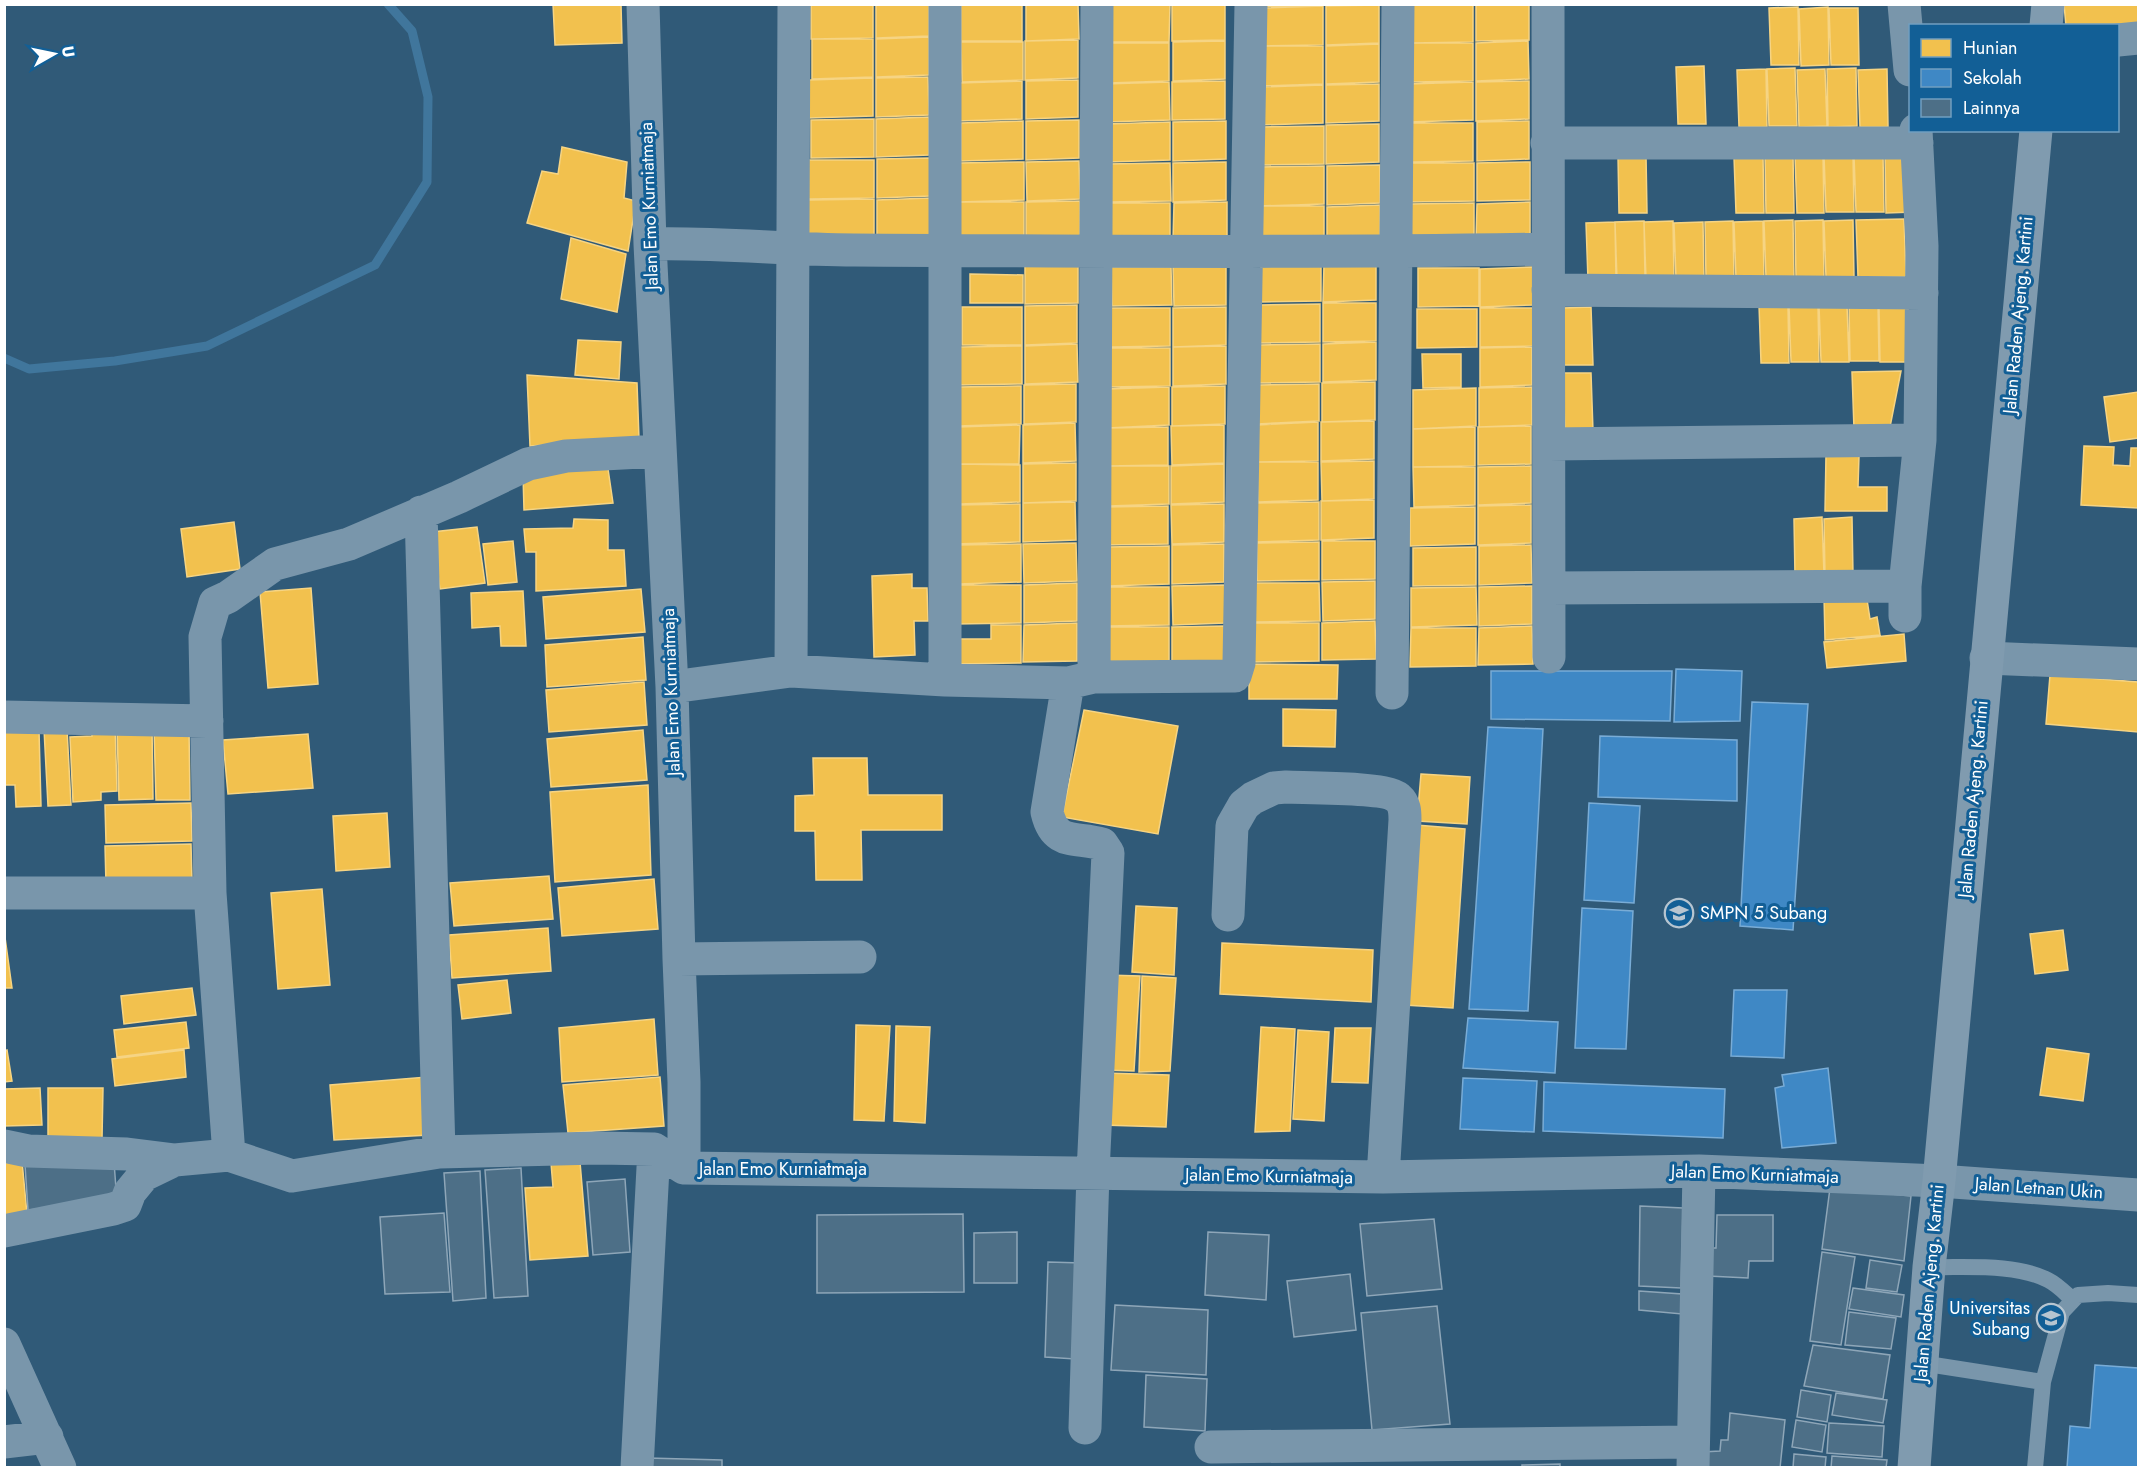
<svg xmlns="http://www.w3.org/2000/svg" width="2143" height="1472" font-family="Jost,sans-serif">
<rect width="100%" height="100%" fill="#305a78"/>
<!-- homes -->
<path fill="#f2c14e" stroke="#f6d483" stroke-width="1.5" d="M553,4H621L622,43L555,45Z
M811,4H873V38L811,39Z
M876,4H929V36L876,38Z
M961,4H1022V41H961Z
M1026,4H1078L1079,39L1026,41Z
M1170,4L1169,42H1107L1108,5Z
M1172,4H1225V40L1172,41Z
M1261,4H1324V5L1261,7Z
M1473,4V42L1411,43V5Z
M1476,4H1529V40L1476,41Z
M2064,4H2138V27L2066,26Z
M1379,5V43L1326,45V6Z
M1323,6V45L1261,46L1262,8Z
M1798,7L1799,65H1771L1769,8Z
M1828,7L1829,65L1801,66L1799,9Z
M1829,8H1858L1859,65H1831Z
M929,37V75L876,77V39Z
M812,39H873V77L812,79Z
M1078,40V78L1025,80V41Z
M1225,41V79L1173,81V42Z
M1528,41L1529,79L1476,81V43Z
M961,42H1023V80L962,82Z
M1108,43H1169V81L1108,83Z
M1411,43H1473V81L1412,82Z
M1379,44V82L1326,84V46Z
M1262,46H1323V84L1262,86Z
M1704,66L1706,124H1678L1676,67Z
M1795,68L1797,126H1769L1767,69Z
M1856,68L1857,126L1828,127L1827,69Z
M1766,69L1767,127H1739L1737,70Z
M1825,69L1827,126L1799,127L1797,70Z
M1887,69L1888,127H1860L1858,70Z
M928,77L929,115L876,117V78Z
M873,78V116L808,118V80Z
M1078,80V117L1026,119V81Z
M1022,81V119L958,121V83Z
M1225,81V119L1172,120V82Z
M1529,81V119L1476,121V82Z
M1169,82L1170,120L1105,122L1104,84Z
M1473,82V120L1408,122V84Z
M1379,84V121L1326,123V85Z
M1323,85V123L1258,125V87Z
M929,117V155L876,157V119Z
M874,119V157L811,158V120Z
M1079,120V158L1026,160V121Z
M1023,121V159L961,161V123Z
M1226,121V159L1173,161V122Z
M1529,121V159L1477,161V122Z
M1170,122V160L1108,162L1107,124Z
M1411,123H1473V161L1411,162Z
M1379,124V162L1326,164V125Z
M1324,126V164L1261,165V127Z
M562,147L627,162L624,198L636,201L628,251L527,223L542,171L558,174Z
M1853,154L1854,212H1826L1824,155Z
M1883,154L1884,212H1856L1854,155Z
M1913,154L1914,212L1886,213L1885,155Z
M1646,155L1647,213H1619L1618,156Z
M1793,155L1794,213H1766L1765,156Z
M1823,155L1824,213H1797L1795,156Z
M1763,156L1764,213H1736L1734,157Z
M930,158V196L877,198V159Z
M808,160H874V198L808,199Z
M1079,161L1080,199L1027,201L1026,162Z
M1024,162V200L958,202V163Z
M1226,162V200L1173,202V163Z
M1530,162V200L1477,201V163Z
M1170,163L1171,201L1105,202V164Z
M1408,163H1474V201L1408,202Z
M1380,165V203L1327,205V166Z
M1324,166V204L1258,206V167Z
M930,198V236L877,237V200Z
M874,199V237L808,238V200Z
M1080,201V239L1026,240V202Z
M958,202H1024V240L958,241Z
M1227,202V240L1173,241L1174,203Z
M1530,202V240L1476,241L1477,204Z
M1105,203H1170V241L1104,242Z
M1474,203V241L1408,242V204Z
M1380,205V243L1327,244V207Z
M1258,206H1324V244L1258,245Z
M1904,219L1906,277H1858L1856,220Z
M1793,220L1794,278H1766L1764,221Z
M1823,220L1824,278H1796L1795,221Z
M1853,220L1854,278H1826L1824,221Z
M1644,221L1645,279L1617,280L1615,222Z
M1673,221L1674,279H1646L1644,222Z
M1733,221L1734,279H1706L1705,222Z
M1763,221L1764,279H1736L1734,222Z
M1615,222L1616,280H1588L1586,223Z
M1703,222L1704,279H1676L1674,223Z
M571,238L626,254L617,312L561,299Z
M1376,262V300L1323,302L1324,264Z
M1261,263H1321V301L1261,302Z
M1078,265V303L1025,304V266Z
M1111,267H1171L1172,305L1112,306Z
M1173,267H1226V305L1174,306Z
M1533,267V305L1480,307V269Z
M1418,268H1479V306L1418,307Z
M970,274L1023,275V303H970Z
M1323,303H1376V341L1323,342Z
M1878,303L1879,361H1850L1849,304Z
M1320,304V342L1260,343V305Z
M1818,304L1819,362H1791L1789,305Z
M1847,304L1849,362H1821L1819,305Z
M1879,304H1908L1909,362H1880Z
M1077,305V343L1025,345V306Z
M1759,305H1788L1789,363H1761Z
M962,307H1022V345H962Z
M1226,307V345L1173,347V308Z
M1591,307L1593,365H1564L1563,308Z
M1109,308H1170V346L1110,347Z
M1480,308H1533V346L1480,347Z
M1417,309H1477V347L1417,348Z
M578,340L621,342L619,379L575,375Z
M1376,342V380L1323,382V344Z
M1077,344L1078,382L1025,384V346Z
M1320,344V382L1257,383L1258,345Z
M1022,346V384L959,385L960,347Z
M1226,346V384L1173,386V347Z
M1532,347V385L1480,387V348Z
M1108,348H1170V386L1108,387Z
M1422,354H1461V387L1423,388Z
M1901,371L1890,427L1854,429L1852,372Z
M1563,373H1591L1593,431H1565Z
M527,375L637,383L639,439L530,446Z
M1375,382V420L1322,422V383Z
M1076,384V422L1024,424V385Z
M1319,384V421L1257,424V385Z
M1021,386V424L958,426V387Z
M1225,386V424L1172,426V387Z
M1169,387V425L1107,428L1106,389Z
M1532,387V425L1479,427V388Z
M1476,388V426L1413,429V390Z
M2138,392V438L2110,442L2104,397Z
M1374,421V459L1321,461V422Z
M1318,422V461L1256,462L1257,425Z
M1075,423L1076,461L1023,463V425Z
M1020,425L1019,464H958V427Z
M1224,425V463L1172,465L1171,426Z
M1531,426V464L1478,465V427Z
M1168,427V465L1106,466L1107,428Z
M1475,427V466L1413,467V429Z
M2084,446L2114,447L2113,465L2130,466L2131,448H2138V508L2081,505Z
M1826,455L1859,456L1858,487H1887V511H1825Z
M1374,461V499L1322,501L1321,462Z
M607,462L613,503L524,510L523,475Z
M1257,462H1318V500L1258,502Z
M1076,463V501L1023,503V464Z
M959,464L1020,465V502L959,504Z
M1224,464V502L1171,504V466Z
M1107,466H1169V504L1108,506Z
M1531,466V503L1478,505V467Z
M1413,467H1475V505L1414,507Z
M1374,500V538L1321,540V501Z
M1075,502L1076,540L1023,542V503Z
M1319,502V540L1254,542L1253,503Z
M1020,504V542L955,544V505Z
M1224,504V542L1172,544L1171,505Z
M1531,505V543L1478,545V506Z
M1168,506V544L1104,545L1103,507Z
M1475,507V544L1410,546V508Z
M1822,517L1824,575L1795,576L1794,519Z
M1852,517L1853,575L1825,576L1824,519Z
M574,519L608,520V550H624L626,586L536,591V552H526L524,529L573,528Z
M234,522L240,569L187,577L181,529Z
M477,527L485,583L440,589L432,532Z
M513,541L517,582L488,585L483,544Z
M1322,541H1375V579L1322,580Z
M1319,542V580L1257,581V543Z
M1076,543L1077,581L1024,583L1023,544Z
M1021,544V582L958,584V545Z
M1224,544V582L1172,584V545Z
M1531,545L1532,583L1479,585V546Z
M1169,546V584L1107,586L1106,547Z
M1476,547V585L1413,586V548Z
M912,574V588H927L928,621H914L915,655L874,657L872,576Z
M1375,581V619L1323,621L1322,582Z
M1077,583V621L1024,623V585Z
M1254,583H1319L1320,621L1253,622Z
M956,585H1021V623L955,624Z
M1225,585V623L1173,625L1172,586Z
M1532,586V624L1479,626V587Z
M1104,587H1169V625L1104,626Z
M1476,587L1477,625L1411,627V588Z
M311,588L318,684L268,688L260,592Z
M641,589L645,632L546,639L543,597Z
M523,591L526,646H501L500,626L472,628L471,593Z
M1866,593L1870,619L1877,617L1880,635L1825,640L1824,596Z
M1375,621L1376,659L1322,660V623Z
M1077,623V661L1023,662L1024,625Z
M1254,623H1319V661L1253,662Z
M991,625H1021V663L955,664V639H991Z
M1225,626V663L1172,664V627Z
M1532,626L1533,664L1478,665L1479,628Z
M1104,627H1169V665L1104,666Z
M1411,628H1476V666L1410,667Z
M1904,634L1906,661L1827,668L1824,642Z
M643,637L646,680L547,687L545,645Z
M1249,664L1338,665L1337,699H1249Z
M2050,675L2138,682V732L2046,724Z
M644,682L647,725L549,732L546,690Z
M1283,709L1336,710L1335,747L1283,746Z
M1084,710L1178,726L1158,834L1062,817Z
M115,723L117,791L101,792V800L73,802L70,737L92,736V725Z
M117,726L152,727L153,799L119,800Z
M154,727L189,728L190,800H156Z
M44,729H67L71,805L48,806Z
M39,730L41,806L16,807L15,785H4V731Z
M643,730L647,780L551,787L547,739Z
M308,734L313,788L228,794L223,740Z
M813,758H867L868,795H942V830H861L862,880H816L815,831H795V796L814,795Z
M1421,774L1470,777L1467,824L1417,821Z
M648,785L651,875L555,882L550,792Z
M191,803L192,841L106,843L105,805Z
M387,813L390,867L336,871L333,816Z
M1416,825L1465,829L1453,1008L1404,1005Z
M191,844L192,881L106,884L105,846Z
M549,876L553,919L454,926L450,883Z
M654,879L658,929L562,936L558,888Z
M322,889L330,985L278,989L271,893Z
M1136,906L1177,908L1174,975L1132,972Z
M548,928L551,971L452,978L449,935Z
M4,930L12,988H4Z
M2063,930L2068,970L2035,974L2030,934Z
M1222,943L1373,950L1371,1002L1220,994Z
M1106,975L1140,976L1134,1071L1103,1070Z
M1142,976L1176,978L1170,1071L1139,1072Z
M507,980L511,1013L462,1019L458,985Z
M192,988L196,1015L124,1024L121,996Z
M654,1019L658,1075L562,1082L559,1028Z
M186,1022L189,1048L117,1057L114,1030Z
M856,1025L890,1026L884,1121L854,1120Z
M896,1026L930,1027L925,1123L894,1121Z
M1261,1027L1295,1029L1290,1131L1255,1132Z
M1335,1028H1371L1368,1083L1332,1082Z
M1298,1030L1329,1032L1324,1121L1293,1119Z
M2047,1048L2089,1054L2083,1101L2040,1095Z
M7,1050L12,1081L4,1082V1051Z
M184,1050L186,1077L115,1086L112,1059Z
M1105,1073L1169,1075L1166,1127L1102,1125Z
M427,1077L430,1135L334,1140L330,1085Z
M660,1077L664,1126L568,1133L563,1085Z
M40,1088L42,1125L4,1126V1089Z
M48,1088H103L102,1139H48Z
M22,1161L27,1214L4,1216V1163Z
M580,1162L588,1256L530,1260L525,1188L553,1187L551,1163Z"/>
<!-- schools -->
<path fill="#3f88c5" stroke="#79acd6" stroke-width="1.5" d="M1676,669L1742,671L1740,721L1674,722Z
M1491,671H1672L1670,721L1491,719Z
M1752,702L1808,704L1793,930L1740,926Z
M1488,727L1543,729L1528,1011L1469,1009Z
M1600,736L1737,740V801L1598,797Z
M1589,803L1640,806L1634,903L1584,900Z
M1582,908L1633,911L1626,1049L1575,1048Z
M1734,990H1787L1784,1058L1731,1056Z
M1468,1018L1558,1022L1555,1073L1463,1068Z
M1828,1068L1836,1143L1782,1148L1775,1088L1784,1086L1782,1075Z
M1463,1078L1537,1081L1534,1132L1460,1129Z
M1544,1082L1725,1089L1723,1138L1543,1131Z
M2095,1365L2138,1368V1468H2067L2070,1426L2090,1428Z"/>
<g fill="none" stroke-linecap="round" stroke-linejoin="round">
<!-- stream -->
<path stroke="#40769c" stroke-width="9" d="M4,358L29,369L115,361L207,346L375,265L427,182L428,97L412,31L388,4"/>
</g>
<!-- building -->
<path fill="#4d6f87" stroke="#8ea6b8" stroke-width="1.5" d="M114,1162L117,1202L28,1210L25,1165Z
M521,1168L528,1296L494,1298L485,1170Z
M480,1171L486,1298L453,1301L444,1173Z
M625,1179L630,1252L593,1255L587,1182Z
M1830,1188L1911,1196L1904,1261L1822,1249Z
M1640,1206L1683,1208L1681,1288L1639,1286Z
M444,1213L450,1292L385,1294L380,1217Z
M963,1214L964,1292L817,1293V1215Z
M1717,1215H1773V1261H1749L1748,1278L1708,1276L1709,1248H1716Z
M1434,1219L1442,1289L1367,1296L1360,1224Z
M1017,1232V1283H974V1233Z
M1208,1232L1269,1235L1266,1300L1205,1295Z
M1822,1252L1855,1257L1841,1345L1810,1341Z
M1870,1260L1902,1265L1897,1292L1866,1288Z
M1048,1262L1082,1263L1075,1359L1045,1357Z
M1350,1274L1356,1330L1294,1337L1287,1281Z
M1853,1288L1904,1295L1901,1317L1849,1309Z
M1639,1291L1682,1294V1314L1639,1310Z
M1115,1305L1208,1310L1206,1375L1111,1370Z
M1437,1306L1450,1424L1372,1430L1361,1313Z
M1849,1312L1896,1318L1891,1349L1845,1345Z
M1813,1345L1890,1355L1883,1399L1804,1386Z
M1146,1375L1207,1379L1205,1431L1144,1427Z
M1801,1390L1831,1395L1827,1422L1797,1417Z
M1836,1393L1887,1400L1883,1423L1832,1415Z
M1730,1413L1785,1420L1780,1468H1701L1702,1452L1720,1451L1721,1440H1728Z
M1796,1420L1826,1425L1822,1452L1792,1447Z
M1829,1423L1884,1426L1882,1457L1827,1453Z
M1794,1454L1826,1457L1825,1468H1793Z
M1832,1456L1887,1460L1886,1468H1831Z
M648,1458L722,1460V1468H648Z
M1560,1464V1468H1522V1465Z"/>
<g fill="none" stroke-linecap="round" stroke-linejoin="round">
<!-- lane -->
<path stroke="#7996ab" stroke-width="16" d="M1929,1267C1965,1268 2015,1263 2048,1280C2058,1285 2065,1293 2073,1300
M1921,1363L2043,1382
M2035,1468L2043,1382L2062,1312L2078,1295L2108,1293L2138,1295"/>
<!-- street -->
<path stroke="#7996ab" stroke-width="33" d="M643,4L650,244L672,687L679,959L684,1082V1168L1383,1177L1699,1171L1939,1181L2138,1195
M1548,4L1549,657
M1904,4L1910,70
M2118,40L2138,38
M1547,143H1917
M650,244C718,242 786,250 854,250C1085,251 1316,253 1548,249
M1548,290L1922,293
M1549,444L1920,440
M421,512L439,1152
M1549,588L1905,586
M1905,616V586L1920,440L1922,246L1916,130
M1986,658L2138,664
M791,671L794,4
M1094,677L1097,4
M945,680V4
M1068,683L1047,812C1055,847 1076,836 1102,844L1108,853L1093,1173L1085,1428
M672,687L791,671L945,680L1068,683L1094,677L1235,676L1239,663L1251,4
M1392,693L1398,4
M4,717L207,721
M4,893H210
M1228,915L1232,826L1244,805L1253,798L1274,788L1286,787C1306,788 1386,787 1398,798C1405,804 1405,812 1405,820L1383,1177
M679,959L860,957
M4,1146L28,1151L127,1154L175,1160
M229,1155L210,893L205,637L215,603L228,597L275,564L349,544L459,497L528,464L566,456L660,451
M4,1231L113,1209L125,1205L130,1192L144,1175L175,1160L229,1155L292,1176L439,1152L598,1148L654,1149L684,1168
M4,1344L60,1468
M4,1442L47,1437
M1211,1447L1693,1442
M637,1468L654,1149
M1693,1468L1699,1171"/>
<!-- secondary -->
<path stroke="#809baf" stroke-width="33" d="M2046,26L2048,4
M1914,1468L1929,1267L1939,1181L2036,130"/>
</g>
<!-- icons -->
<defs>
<g id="school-ring" transform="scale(1.5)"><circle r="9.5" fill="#125f96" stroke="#b7c5d0" stroke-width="1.5"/><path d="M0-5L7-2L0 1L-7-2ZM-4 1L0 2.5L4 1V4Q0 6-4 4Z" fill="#b7c5d0"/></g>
<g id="university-ring" transform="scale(1.5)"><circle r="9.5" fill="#125f96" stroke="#b7c5d0" stroke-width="1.5"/><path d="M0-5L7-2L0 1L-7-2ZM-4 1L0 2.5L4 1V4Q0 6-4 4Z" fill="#b7c5d0"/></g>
</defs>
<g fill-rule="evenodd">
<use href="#school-ring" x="1679" y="913"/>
<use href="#university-ring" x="2051" y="1318"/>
</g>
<g text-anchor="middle" stroke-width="6" stroke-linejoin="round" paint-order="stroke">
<!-- street labels -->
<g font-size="18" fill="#fff" stroke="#125f96">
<text transform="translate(649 206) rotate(-92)" y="6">Jalan Emo Kurniatmaja</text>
<text transform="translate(2018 315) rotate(-85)" y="6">Jalan Raden Ajeng. Kartini</text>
<text transform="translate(671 692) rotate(-92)" y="6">Jalan Emo Kurniatmaja</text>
<text transform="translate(1973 799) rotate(-85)" y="6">Jalan Raden Ajeng. Kartini</text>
<text x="783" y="1175">Jalan Emo Kurniatmaja</text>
<text transform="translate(1755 1174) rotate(2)" y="6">Jalan Emo Kurniatmaja</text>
<text transform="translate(1269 1176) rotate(1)" y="6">Jalan Emo Kurniatmaja</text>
<text transform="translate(2039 1188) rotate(4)" y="6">Jalan Letnan Ukin</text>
<text transform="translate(1929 1283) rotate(-85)" y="6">Jalan Raden Ajeng. Kartini</text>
</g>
<!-- poi labels -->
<g font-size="18" fill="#fff" stroke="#125f96" text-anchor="start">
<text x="1700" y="919">SMPN 5 Subang</text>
<text x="2030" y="1314" text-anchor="end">Universitas<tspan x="2030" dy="21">Subang</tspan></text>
</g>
</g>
<!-- border -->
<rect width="2143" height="1472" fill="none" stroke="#ffffff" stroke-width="12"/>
<!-- legend -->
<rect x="1909" y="24" width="210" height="108" fill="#125f96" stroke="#719fc0" stroke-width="1.5"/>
<rect x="1921" y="39" width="30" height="18" fill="#f2c14e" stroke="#719fc0" stroke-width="1.5"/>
<text x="1963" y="54" font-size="18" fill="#ffffff">Hunian</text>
<rect x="1921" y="69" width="30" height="18" fill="#3f88c5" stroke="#719fc0" stroke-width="1.5"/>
<text x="1963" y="84" font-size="18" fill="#ffffff">Sekolah</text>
<rect x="1921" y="99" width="30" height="18" fill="#4d6f87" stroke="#719fc0" stroke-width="1.5"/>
<text x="1963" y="114" font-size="18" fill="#ffffff">Lainnya</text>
<!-- north arrow -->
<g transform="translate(54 54) rotate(81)" stroke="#125f96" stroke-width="4.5" paint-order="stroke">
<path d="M0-4.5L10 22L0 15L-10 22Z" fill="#ffffff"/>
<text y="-9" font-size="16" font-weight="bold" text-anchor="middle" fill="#ffffff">U</text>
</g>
</svg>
